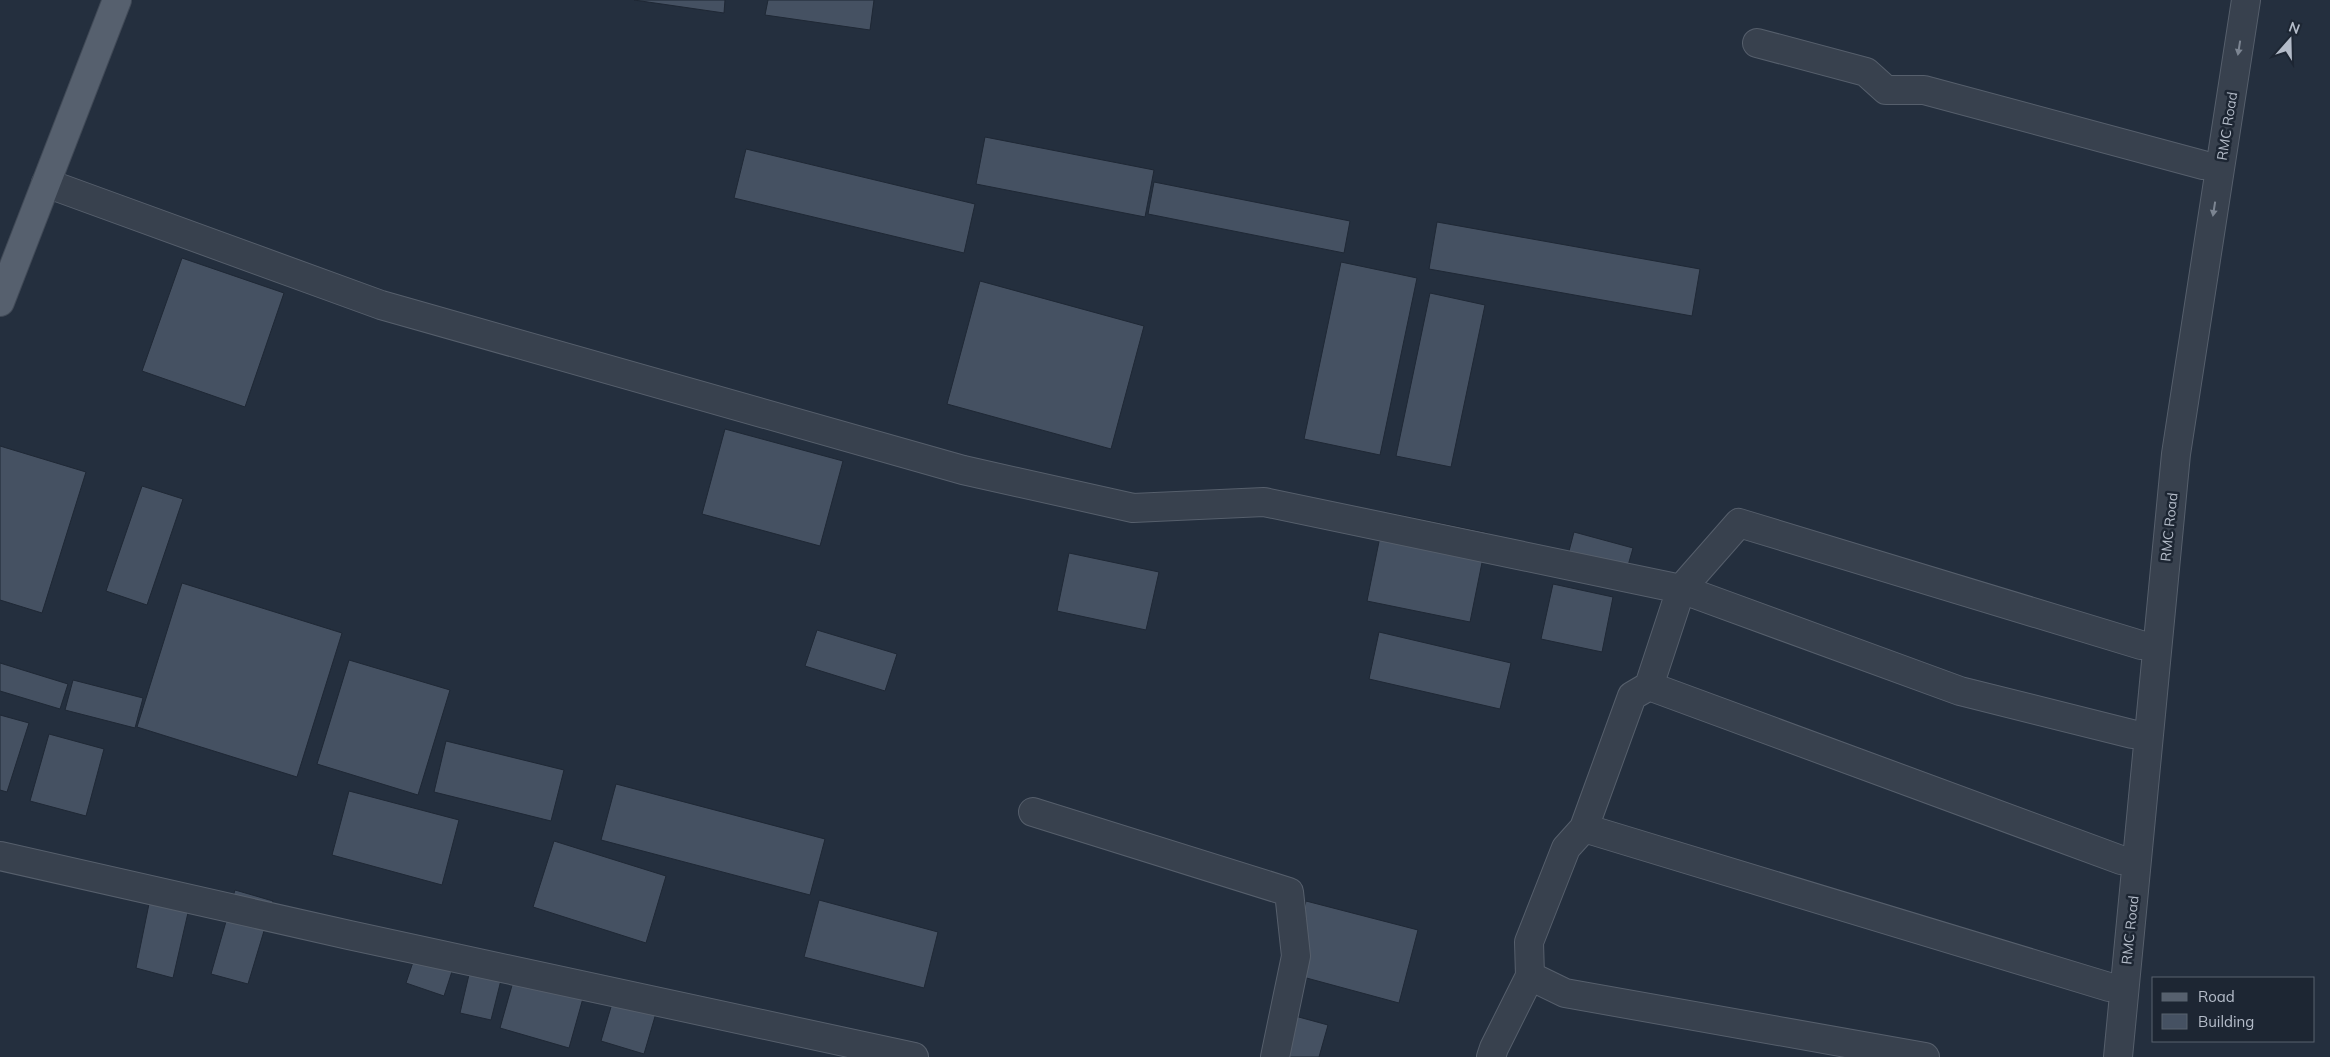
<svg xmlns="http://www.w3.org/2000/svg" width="2330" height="1057" font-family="Mulish,sans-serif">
<rect width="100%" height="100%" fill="#242f3e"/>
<!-- building -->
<path fill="#455162" stroke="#1f2835" d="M634,0H725L724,13Z
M768,0H874L870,30L765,15Z
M985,137L1154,170L1145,217L976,184Z
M746,149L975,204L964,253L734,198Z
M1154,182L1350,221L1344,253L1148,214Z
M1437,222L1700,269L1692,316L1429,269Z
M182,258L284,293L245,407L142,371Z
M1341,262L1417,278L1380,455L1304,439Z
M980,281L1144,326L1111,449L947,404Z
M1430,293L1485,305L1451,467L1396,456Z
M725,429L843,461L820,546L702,514Z
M0,446L86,472L42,613L0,600Z
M142,486L183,499L147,605L106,591Z
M1385,512L1488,533L1470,622L1367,601Z
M1574,532L1633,548L1621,590L1563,574Z
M1069,553L1159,572L1146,630L1057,611Z
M182,583L342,633L297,777L137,727Z
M1553,584L1613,597L1602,652L1541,639Z
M817,630L897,654L885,691L805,666Z
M1379,632L1511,663L1500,709L1369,679Z
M349,660L450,690L418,795L317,764Z
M0,663L68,684L60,709L0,691Z
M73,680L143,698L135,728L65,710Z
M0,715L29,723L7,792L0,790Z
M49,734L104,749L86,816L30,801Z
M446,741L564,770L551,821L434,792Z
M616,784L825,839L810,895L601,840Z
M349,791L459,820L442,885L332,855Z
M554,841L666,876L646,943L533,907Z
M235,890L273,901L248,984L211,974Z
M151,894L190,904L173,978L136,968Z
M819,900L938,932L924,988L804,957Z
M1306,901L1418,930L1399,1003L1288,973Z
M420,941L458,953L444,996L406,983Z
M475,949L507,956L491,1020L460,1013Z
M518,964L587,984L569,1048L500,1028Z
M618,983L661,996L644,1054L601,1041Z
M1284,1013L1328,1025L1319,1057H1273Z"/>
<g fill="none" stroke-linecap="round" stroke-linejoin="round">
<!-- minor casing -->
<g stroke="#565f6c" stroke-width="30">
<path id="minor" d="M1757,43L1866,72L1886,90H1924L2203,165
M46,183L381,305L963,470L1133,508L1264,502L1681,589L1960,691L2132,734
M1649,686L2121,860
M1033,812L1289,892L1296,956L1275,1057
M1584,828L2109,987
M0,856L349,935L914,1057
M1530,976L1565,993L1925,1057
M1491,1057L1494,1048L1530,976L1529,942L1566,848L1584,828L1632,696L1649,686L1681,589L1739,523L2141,645
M2118,1057L2176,454L2246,0"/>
</g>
<!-- major casing -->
<g stroke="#414a57" stroke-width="30">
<path id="major" d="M0,302L117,0"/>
</g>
<!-- minor -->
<use href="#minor" stroke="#38414e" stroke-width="28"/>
<!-- major -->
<use href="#major" stroke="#56606e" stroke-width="28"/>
</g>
<!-- one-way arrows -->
<defs><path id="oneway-solid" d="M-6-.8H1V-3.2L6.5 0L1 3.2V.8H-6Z" transform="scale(1.25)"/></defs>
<g fill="#7c8592">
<use href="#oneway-solid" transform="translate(2239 48) rotate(99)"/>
<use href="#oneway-solid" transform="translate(2214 209) rotate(99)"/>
</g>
<g text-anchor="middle" stroke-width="5" stroke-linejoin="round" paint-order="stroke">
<!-- street labels -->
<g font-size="14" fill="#b4bcc9" stroke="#1d2633">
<text transform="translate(2227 126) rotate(-81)" y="5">RMC Road</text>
<text transform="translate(2169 527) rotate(-84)" y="5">RMC Road</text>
<text transform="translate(2130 930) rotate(-84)" y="5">RMC Road</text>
</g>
</g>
<!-- legend -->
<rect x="2152" y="977" width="162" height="65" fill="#1d2633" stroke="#59626f"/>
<rect x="2162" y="993" width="25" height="8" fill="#56606e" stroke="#59626f"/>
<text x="2198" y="1002" font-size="15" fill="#b4bcc9">Road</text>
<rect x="2162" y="1014" width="25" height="15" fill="#455162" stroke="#59626f"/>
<text x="2198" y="1027" font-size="15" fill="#b4bcc9">Building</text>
<!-- north arrow -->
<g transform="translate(2290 40) rotate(20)" stroke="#1d2633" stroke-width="4" paint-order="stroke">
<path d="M0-4L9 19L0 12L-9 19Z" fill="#b4bcc9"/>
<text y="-8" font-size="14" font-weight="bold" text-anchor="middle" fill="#b4bcc9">N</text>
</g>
</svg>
